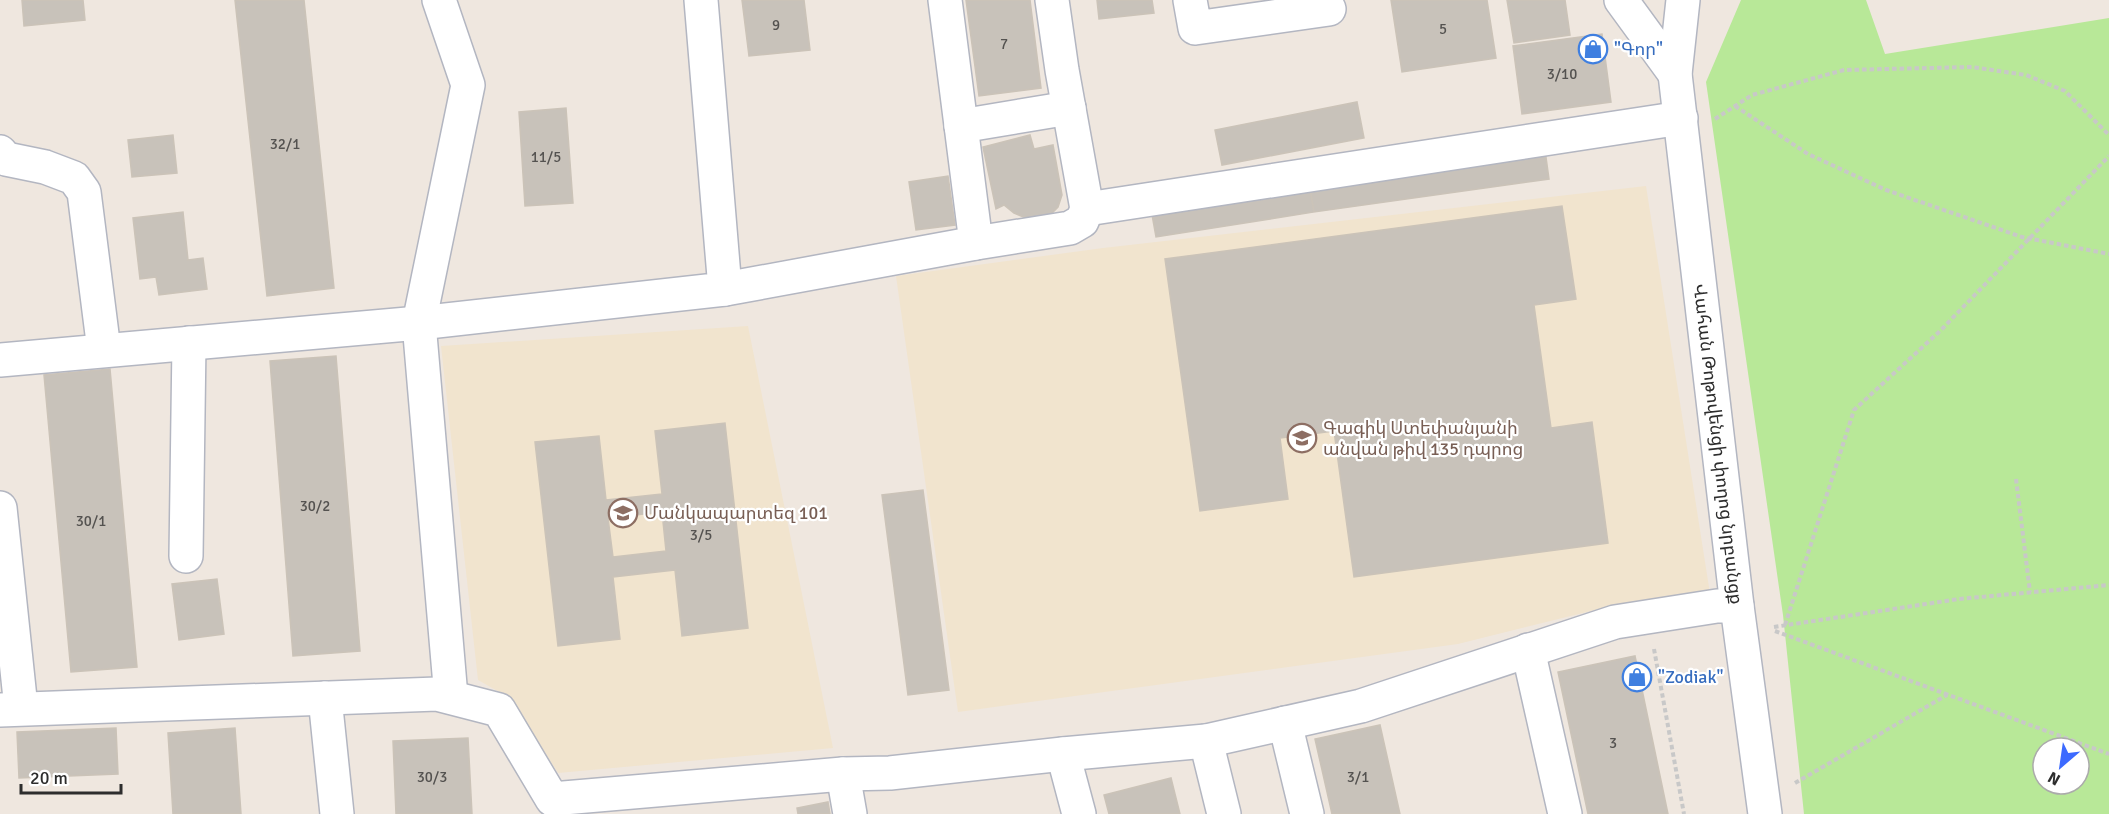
<svg xmlns="http://www.w3.org/2000/svg" width="2109" height="814" font-family="Signika,'Noto Sans Armenian',sans-serif">
<rect width="100%" height="100%" fill="#efe7df"/>
<!-- education -->
<path fill="#f1e4ce" d="M1646,186L1711,600L1603,608L1458,644L958,712L896,276L1103,248Z
M748,326L833,748L558,773L510,698L478,680L441,346Z"/>
<!-- green -->
<path fill="#b8e898" fill-rule="evenodd" d="M1741,0H1866L1885,54L2109,18V814H1804L1783,615L1706,82ZM2043,748H2079V784H2043Z"/>
<!-- building -->
<path fill="#c8c2ba" stroke="#cbc3b8" stroke-width="1.5" fill-rule="evenodd" d="M22,0H83L85,20L24,26Z
M235,0H304L334,288L267,296Z
M742,0H804L810,50L749,56Z
M966,0H1030L1041,88L979,96Z
M1097,0H1152L1154,13L1099,19Z
M1391,0H1487L1496,58L1402,72Z
M1507,0H1565L1570,35L1514,43Z
M1602,34L1611,102L1522,114L1513,46Z
M1357,102L1364,138L1222,165L1215,130Z
M566,108L573,203L525,206L519,112Z
M173,135L177,173L132,177L128,140Z
M1030,135L1034,149L1053,145L1062,195L1058,207L1050,215L1038,220L1026,218L1014,213L1004,205L996,209L983,147Z
M1545,150L1549,179L1314,212L1309,183Z
M948,176L955,225L916,230L909,182Z
M1309,183L1314,212L1156,237L1151,209Z
M1562,206L1576,299L1534,305L1551,428L1592,422L1608,543L1354,577L1334,431L1280,438L1288,499L1200,511L1165,259Z
M183,212L188,260L203,258L207,289L159,295L156,277L140,279L133,218Z
M336,356L360,651L293,656L270,361Z
M110,369L137,667L71,672L44,375Z
M725,423L748,628L682,636L675,570L613,577L620,639L558,646L535,442L599,436L606,500L662,494L655,431ZM662,512L666,551L613,557L608,518Z
M923,490L949,690L908,695L882,495Z
M217,579L224,634L179,640L172,584Z
M1635,656L1668,814H1588L1558,672Z
M1380,725L1400,814H1332L1315,739Z
M116,728L118,774L19,778L17,732Z
M235,728L241,814H173L168,733Z
M468,738L472,814H396L393,741Z
M1171,778L1180,814H1109L1104,795Z
M828,802L830,814H798L797,808Z"/>
<g fill="none" stroke-linecap="round" stroke-linejoin="round">
<!-- minor casing -->
<g stroke="#b3b6c1" stroke-width="36">
<g id="minor">
<path d="M439,0L468,85L419,323L451,697"/>
<path d="M945,0L976,243"/>
<path d="M1190,0L1195,28L1329,9"/>
<path d="M1621,0L1675,74"/>
<path id="s1" d="M1683,0L1675,74L1737,606L1765,814"/>
<path d="M961,126L1069,108"/>
<path d="M0,152L6,159L45,167L74,178L84,192L104,350"/>
<path d="M1087,209L1681,118"/>
<path d="M725,289L976,243L1070,228L1082,221L1087,209L1062,70L1052,0"/>
<path d="M0,360L419,323L725,289L701,0"/>
<path d="M0,508L21,708"/>
<path d="M186,556L189,343"/>
<path d="M1528,650L1565,814"/>
<path d="M325,698L337,814"/>
<path d="M0,710L437,694L499,710L552,799L843,774L890,773L1063,754L1206,741L1361,706L1615,622L1717,606H1737"/>
<path d="M1285,723L1307,814"/>
<path d="M1206,741L1224,814"/>
<path d="M1063,754L1079,814"/>
<path d="M843,774L850,814"/>
</g>
</g>
<!-- path -->
<path stroke="#c8c8c8" stroke-width="4" stroke-dasharray="4.5 3" stroke-linecap="butt" d="M1735,106L1808,154L1886,190L2022,237L2109,254
M1715,119L1752,95L1844,70L1972,67L2026,75L2065,91L2109,135
M2016,479L2030,592
M1785,625L1854,410L1940,331L2109,156
M1774,627L1959,599L2109,585
M1775,631L2109,754
M1654,649L1684,814
M1795,783L1947,695"/>
<!-- minor -->
<use href="#minor" stroke="#fff" stroke-width="33"/>
</g>
<!-- icons -->
<defs>
<g id="shop-ring" transform="scale(1.5)"><circle r="9.5" fill="#fff" stroke="#3f7fe0" stroke-width="1.5"/><path d="M-5-2.5h2.3a2.7 3.5 0 0 1 5.4 0H5L5.5 6h-11ZM-1.5-2.5h3a1.5 2.3 0 0 0-3 0Z" fill="#3f7fe0"/></g>
<g id="school-ring" transform="scale(1.5)"><circle r="9.5" fill="#fff" stroke="#8d6e63" stroke-width="1.5"/><path d="M0-5L7-2L0 1L-7-2ZM-4 1L0 2.5L4 1V4Q0 6-4 4Z" fill="#8d6e63"/></g>
</defs>
<g fill-rule="evenodd">
<use href="#shop-ring" x="1593" y="49"/>
<use href="#school-ring" x="1302" y="438"/>
<use href="#school-ring" x="623" y="513"/>
<use href="#shop-ring" x="1637" y="677"/>
</g>
<g text-anchor="middle" stroke-width="4.5" stroke-linejoin="round" paint-order="stroke">
<!-- number labels -->
<g font-size="15" fill="#545250">
<text x="776" y="30">9</text>
<text x="1443" y="34">5</text>
<text x="1004" y="49">7</text>
<text x="1562" y="79">3/10</text>
<text x="285" y="149">32/1</text>
<text x="546" y="162">11/5</text>
<text x="315" y="511">30/2</text>
<text x="91" y="526">30/1</text>
<text x="701" y="540">3/5</text>
<text x="1613" y="748">3</text>
<text x="432" y="782">30/3</text>
<text x="1358" y="782">3/1</text>
</g>
<!-- shop labels -->
<g font-size="18" fill="#366cbe" stroke="#fff" text-anchor="start">
<text x="1614" y="55">"Գոր"</text>
<text x="1658" y="683">"Zodiak"</text>
</g>
<!-- education labels -->
<g font-size="18" fill="#785e54" stroke="#fff" text-anchor="start">
<text x="1323" y="434">Գագիկ Ստեփանյանի<tspan x="1323" dy="21">անվան թիվ 135 դպրոց</tspan></text>
<text x="644" y="519">Մանկապարտեզ 101</text>
</g>
<!-- street labels -->
<g font-size="18" fill="#2d2d2d" stroke="#fff">
<text dy="6" stroke="none"><textPath href="#s1" startOffset="447">Վահան Թոթովենցի փողոց նրբանցք</textPath></text>
</g>
</g>
<!-- north arrow -->
<g transform="translate(2061 766) rotate(209)"><circle r="28" fill="#ffffff" stroke="#ababab" stroke-width="1.5"/>
<path d="M0-4.5L10 22L0 15L-10 22Z" fill="#3c6aff"/>
<text y="-9" font-size="16" font-weight="bold" text-anchor="middle" fill="#2d2d2d">N</text>
</g>
<!-- scale -->
<path d="M21 784v9h100v-9" fill="none" stroke="#2d2d2d" stroke-width="3"/>
<text x="30" y="784" font-size="18" fill="#2d2d2d" stroke="#ffffff" stroke-width="4.5" paint-order="stroke">20 m</text>
</svg>
